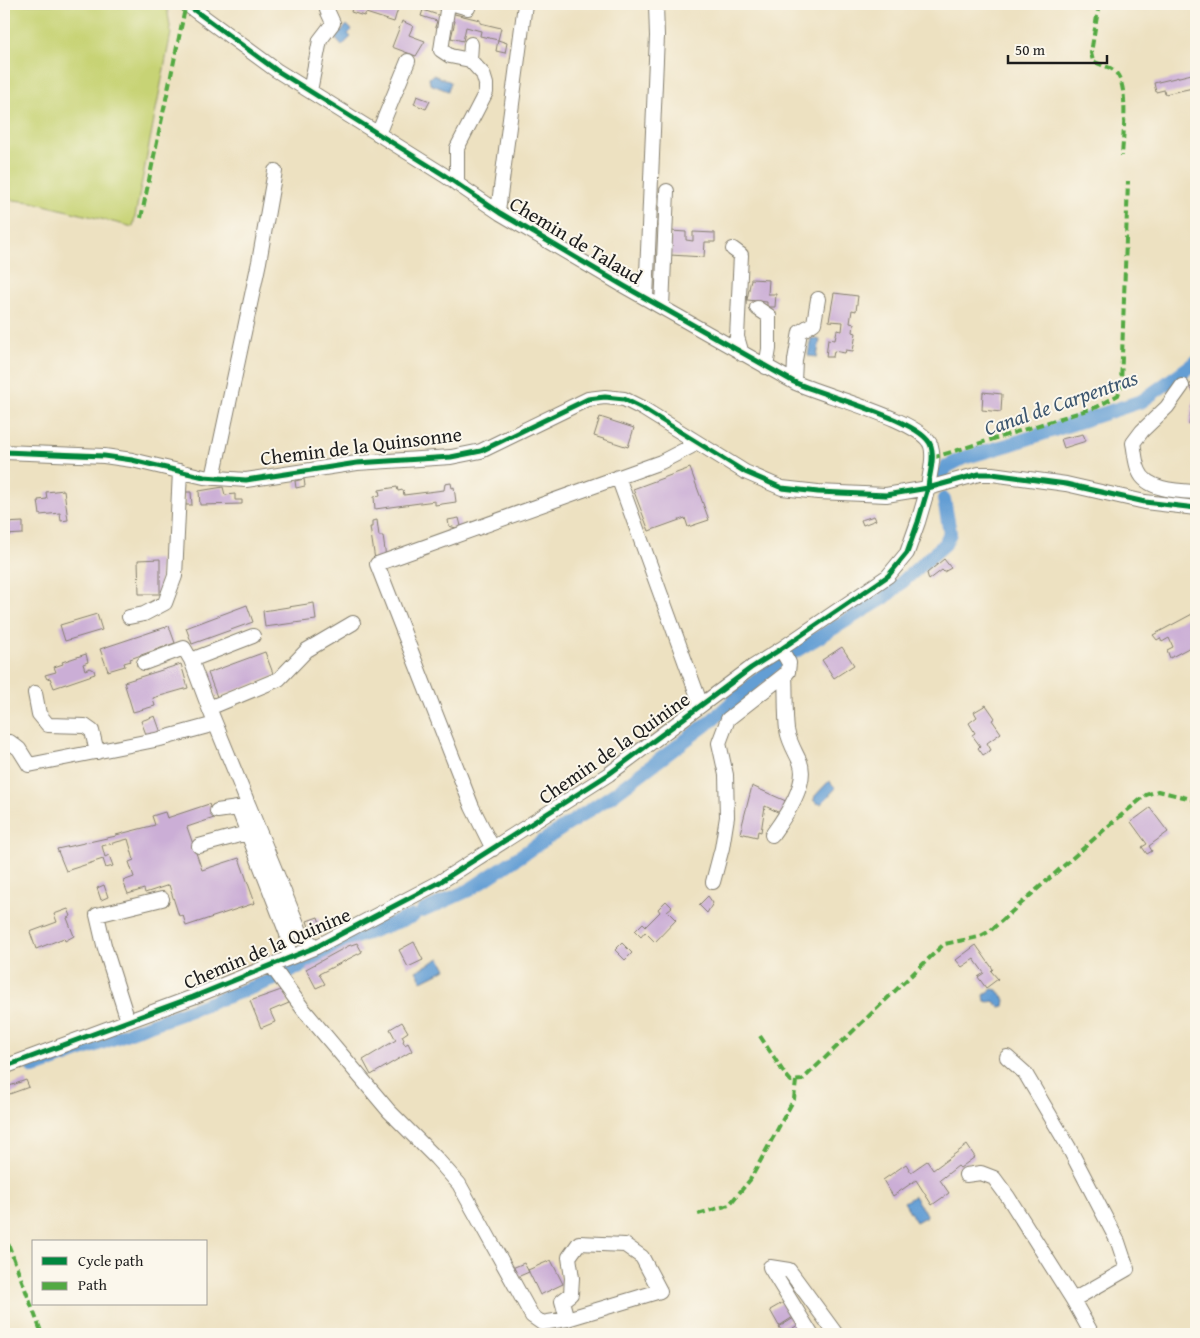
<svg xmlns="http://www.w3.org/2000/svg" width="1200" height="1338" font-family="'Gentium Book Plus',serif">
<rect width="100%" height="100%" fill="#fbf7ec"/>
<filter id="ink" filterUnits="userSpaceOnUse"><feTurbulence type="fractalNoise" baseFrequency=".02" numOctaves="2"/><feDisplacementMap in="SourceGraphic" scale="10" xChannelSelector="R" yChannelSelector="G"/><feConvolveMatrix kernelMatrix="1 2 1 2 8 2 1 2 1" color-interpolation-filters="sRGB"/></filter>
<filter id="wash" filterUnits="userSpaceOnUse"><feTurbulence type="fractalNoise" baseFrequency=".0096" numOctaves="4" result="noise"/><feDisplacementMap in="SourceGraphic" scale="20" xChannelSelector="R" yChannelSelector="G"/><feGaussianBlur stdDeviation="1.12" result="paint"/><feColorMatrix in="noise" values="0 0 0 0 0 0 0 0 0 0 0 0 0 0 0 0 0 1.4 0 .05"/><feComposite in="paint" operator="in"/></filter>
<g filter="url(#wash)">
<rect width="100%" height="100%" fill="#ede1c1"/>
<!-- green -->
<path fill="#c7d375" stroke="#727848" d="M4,4H157L167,7L171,33L133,227L32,202L4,199Z"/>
<!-- water -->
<path fill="#649ed4" stroke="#405d78" d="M347,25L352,30L348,34L351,37L342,46L335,38Z
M433,75L451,82L448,91L430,84L429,78Z
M811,338L820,340L817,357L808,356Z
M829,781L836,788L821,804L819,803L818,804L813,800L815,798L814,797Z
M440,958L446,969L422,981L416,971Z
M992,989L998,990L1005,1000L1004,1006L1000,1007L993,1001L989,1002L985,1001L984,995Z
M914,1196L927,1216L916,1222L904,1202Z"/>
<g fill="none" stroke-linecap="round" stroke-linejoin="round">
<!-- canal -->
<path stroke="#649ed4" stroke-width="14" d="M940,480L946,467L963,458L1008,445L1142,401L1196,362
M789,655L884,598L945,544L950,533L944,499
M423,911L469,890L614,794L711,721L780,660
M285,974L351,939L413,916
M33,1068L275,979"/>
</g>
<g id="blocks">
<!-- building -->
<path fill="#cbaed6" d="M353,4H394L399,5L394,22L366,13L364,16L351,12Z
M423,10L444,17L440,28L435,27L437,21L421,16Z
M450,13L480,20V23L501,28L498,40L480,36L481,31L466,27L463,41L451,38L455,21L449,19Z
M402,21L413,26L409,35L425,41L416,56L392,47Z
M498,40L507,43L505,53L496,51Z
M1196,73V81L1192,82L1193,88L1165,94L1164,90L1156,92L1154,83Z
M417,96L430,101L426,109L414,104Z
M671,231L686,232V240L693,241V232L715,233V242H705L704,257L670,255Z
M751,279L769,280L768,294H776L775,307H767V302L747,300Z
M834,293L858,296L856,311L852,310L850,323L854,324L853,332L856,333L853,351L846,350L845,353L834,351L833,357H826L828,339L835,340L837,330L842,331L843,322L829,321Z
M1196,380V396L1189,385Z
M983,392L1002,394L1001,412L982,410Z
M1196,396V425H1189L1194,397Z
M600,417L634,428L628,447L594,436Z
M1083,434L1086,441L1064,448L1061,439Z
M690,468L709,520L688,527L685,518L649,531L633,489Z
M304,479L305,486L296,488L295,481Z
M451,483L452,488L454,487L456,502L435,505V501L375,509L374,497L380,496L379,490L397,487L398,491L403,490L404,495L444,490L445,484Z
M223,487L225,495L235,494V500H242V504L200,505L199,491Z
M64,490L68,520L61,521L60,513L40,515L38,500L47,499L46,492Z
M184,492H191L192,505H186Z
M874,516L876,520L863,525L861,520Z
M459,518L462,530L455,531L456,528L449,526L448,520Z
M377,520L379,536H383L386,558L375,560L370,527H372V521Z
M23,522V534L4,535V523Z
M160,559V594H139L138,560Z
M944,559L951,568L944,572L942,570L929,580L927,573Z
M314,603L316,620L265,627L263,611Z
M247,605L253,622L192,644L186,628Z
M1196,612V644L1170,658L1167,650L1173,647L1169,638L1162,642L1160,638L1157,640L1153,635Z
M97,614L102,630L65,641L60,625Z
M169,626L175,643L130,659L131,661L124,663L125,666L108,671L100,649Z
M842,647L854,665L834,678L822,660Z
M265,652L274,676L217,697L208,673Z
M86,654L88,662L83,664L85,670L90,668L94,670L95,674L54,688L50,678L47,679L45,675L56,672L54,667L63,664L62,662Z
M181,664L188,688L153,698L155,706L133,712L124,682Z
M986,705L995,718L992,720L1001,733L987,743L991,750L983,755L978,748L980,746L972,735L975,733L969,723L977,717L974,712Z
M155,716L161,733L147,737L141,721Z
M752,786L788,802L782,814L765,806L761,832L758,831L757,837L740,833Z
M209,804L214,818L187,827L202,870L239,858L255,903L186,926L183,915L179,916L169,885L145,893L144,889L128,894L123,881L134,877L129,862L134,860L128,839L102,846L105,857L109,855L113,866L106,868L103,859L66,871L57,849L116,836V835L155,825L152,816L165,812L167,818Z
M1150,808L1168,832L1149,846L1152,851L1147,854L1142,847L1147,844L1131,822Z
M104,885L108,897L101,900L97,888Z
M708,896L713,903L707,913L699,905Z
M666,901L672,907L667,911L676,920L655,942L645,932L641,937L635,931L643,923L646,926L660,912L658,909Z
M68,909L71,916L67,918L74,936L65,941L64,938L36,949L30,932L57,922L54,914Z
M318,917L320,923L309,927L307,921Z
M414,942L423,960L408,967L399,950Z
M357,943L362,952L319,974L325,984L316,988L306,969L348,946Z
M622,943L632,953L625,960L615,950Z
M976,945L993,969L991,971L998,979L986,988L978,977L984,973L974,959L962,967L956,960Z
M284,989L289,1003L270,1011L275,1022L261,1028L250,1001Z
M402,1022L408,1032L402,1036L404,1040L403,1041L405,1045L408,1043L412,1051L371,1075L363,1060L396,1040L390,1029Z
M26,1080L29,1087L4,1096V1088Z
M967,1145L975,1157L960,1168L958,1166L940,1180L949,1193L932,1205L916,1180L893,1196L883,1180L906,1164L911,1172L927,1161L933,1170Z
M551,1260L563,1284L540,1295L528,1270Z
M524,1263L529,1272L515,1278L510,1269Z
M784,1302L793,1317L779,1326L770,1310Z
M794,1318L798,1325L793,1328L796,1334H784L779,1327Z"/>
</g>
</g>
<g filter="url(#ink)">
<use href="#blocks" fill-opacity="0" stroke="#847e6e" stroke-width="1"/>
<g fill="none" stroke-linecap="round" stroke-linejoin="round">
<!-- minor casing -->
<g stroke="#847e6e" stroke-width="16">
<path id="minor" d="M448,4L441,50L450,56L470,60L483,74L486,84V92L457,148V184
M454,4L468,8
M470,60L471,44
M310,91L320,40L333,23L327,10
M378,134L408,61
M498,211L525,4
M733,249L741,255L737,337L742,354
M646,298L657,36L656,4
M662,307L667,191
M757,308L769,316V349L766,367
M794,382L795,360L800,332L814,323L818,299
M1182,386L1167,407L1142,431L1133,443C1135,452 1135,463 1139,471C1146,490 1178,491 1196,492
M4,452L104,456L132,460L204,477L246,480L357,463L451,457L481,451L588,399L605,397L624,399L642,408L745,472L782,488L818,492L886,495L928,488C929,475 935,459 931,446C923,420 820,395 794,382L624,286L500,213L444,175L276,70L186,4
M618,477L701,705
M213,478L259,262L275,171
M129,617L144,614L165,603L175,576L180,471
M144,663L184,648L191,660
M35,693L39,714L48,725L85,726L92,731L97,752
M209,708L191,660L253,636
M4,743L10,742L19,749L29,765L160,739L215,724
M217,811L238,808L287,934L289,958
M772,835C784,818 809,784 800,762C795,751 789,742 787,730C785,712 786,694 785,676
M199,846L247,833
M493,849L472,807L377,564L661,462L690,447L688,437
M713,882L722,848L727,817L726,775L719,743L728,719L788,672L789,663L781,649
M316,947L302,936L209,708L279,679L307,650L353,623
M271,965L303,1009L389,1111L436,1158L459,1184L532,1316L542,1323L567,1319L660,1291L642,1257L625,1245L579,1243L569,1257L572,1278L571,1294L562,1301L567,1319
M128,1021L104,945L97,915L162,899
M1007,1057L1025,1073L1068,1146L1118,1242L1127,1269L1073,1300L1092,1334
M4,1067L193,997L316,947L440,882L609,774L751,668L781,649L888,576L907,553L918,522L928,488L979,474H992L1066,484L1145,502L1196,508
M966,1175L981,1173L994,1178L1008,1197L1073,1300
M770,1267L789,1270L836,1334
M770,1267L811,1334"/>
</g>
<!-- minor -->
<use href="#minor" stroke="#fff" stroke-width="14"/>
<!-- quiet -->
<path stroke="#52a943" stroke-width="4" stroke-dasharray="8 4" stroke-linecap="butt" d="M1099,4L1091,53L1093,61C1101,66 1112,66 1117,74C1129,89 1123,137 1122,156
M141,218L186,4
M932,458L1097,407L1118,395L1121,386L1128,181
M760,1036L784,1073L791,1081L802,1080L944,944L979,937L990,931L1112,823L1146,795L1158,791L1196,800
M698,1214L729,1205L750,1180L794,1099L796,1081
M4,1233L42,1334"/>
<!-- cycleway casing -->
<g stroke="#fbf7ec" stroke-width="8">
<path id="cycleway" d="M4,452L104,456L132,460L204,477L246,480L357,463L451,457L481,451L588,399L605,397L624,399L642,408L745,472L782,488L818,492L886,495L928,488C929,475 935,459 931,446C923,420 820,395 794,382L624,286L500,213L444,175L276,70L186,4
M4,1067L193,997L316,947L440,882L609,774L751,668L781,649L888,576L907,553L918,522L928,488L979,474H992L1066,484L1145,502L1196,508"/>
</g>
<!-- cycleway -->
<use href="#cycleway" stroke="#00873e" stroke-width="5"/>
</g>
</g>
<g text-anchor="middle" stroke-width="4" stroke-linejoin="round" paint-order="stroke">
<!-- street labels -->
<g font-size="20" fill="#1c1c1c" stroke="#fbf7ec">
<text transform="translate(576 240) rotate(31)" y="7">Chemin de Talaud</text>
<text transform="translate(361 446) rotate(-7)" y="7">Chemin de la Quinsonne</text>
<text transform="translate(614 748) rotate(-35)" y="7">Chemin de la Quinine</text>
<text transform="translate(267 948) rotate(-23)" y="7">Chemin de la Quinine</text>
</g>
<!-- water labels -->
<g font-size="21" font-style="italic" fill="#3c566f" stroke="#fbf7ec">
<text transform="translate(1061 403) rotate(-19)" y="7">Canal de Carpentras</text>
</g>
</g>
<!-- margin -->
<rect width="1200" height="1338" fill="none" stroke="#fbf7ec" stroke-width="20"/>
<!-- legend -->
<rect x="32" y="1240" width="175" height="65" fill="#fbf7ec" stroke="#a29f99"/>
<rect x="42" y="1257" width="25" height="8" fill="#00873e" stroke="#a29f99"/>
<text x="78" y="1266" font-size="15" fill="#1c1c1c">Cycle path</text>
<rect x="42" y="1282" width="25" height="8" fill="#52a943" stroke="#a29f99"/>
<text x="78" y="1290" font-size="15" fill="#1c1c1c">Path</text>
<!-- scale -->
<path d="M1008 55v8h99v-8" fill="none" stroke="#1c1c1c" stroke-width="2.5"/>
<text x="1015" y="55" font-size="15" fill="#1c1c1c" stroke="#fbf7ec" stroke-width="4" paint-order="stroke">50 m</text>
</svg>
